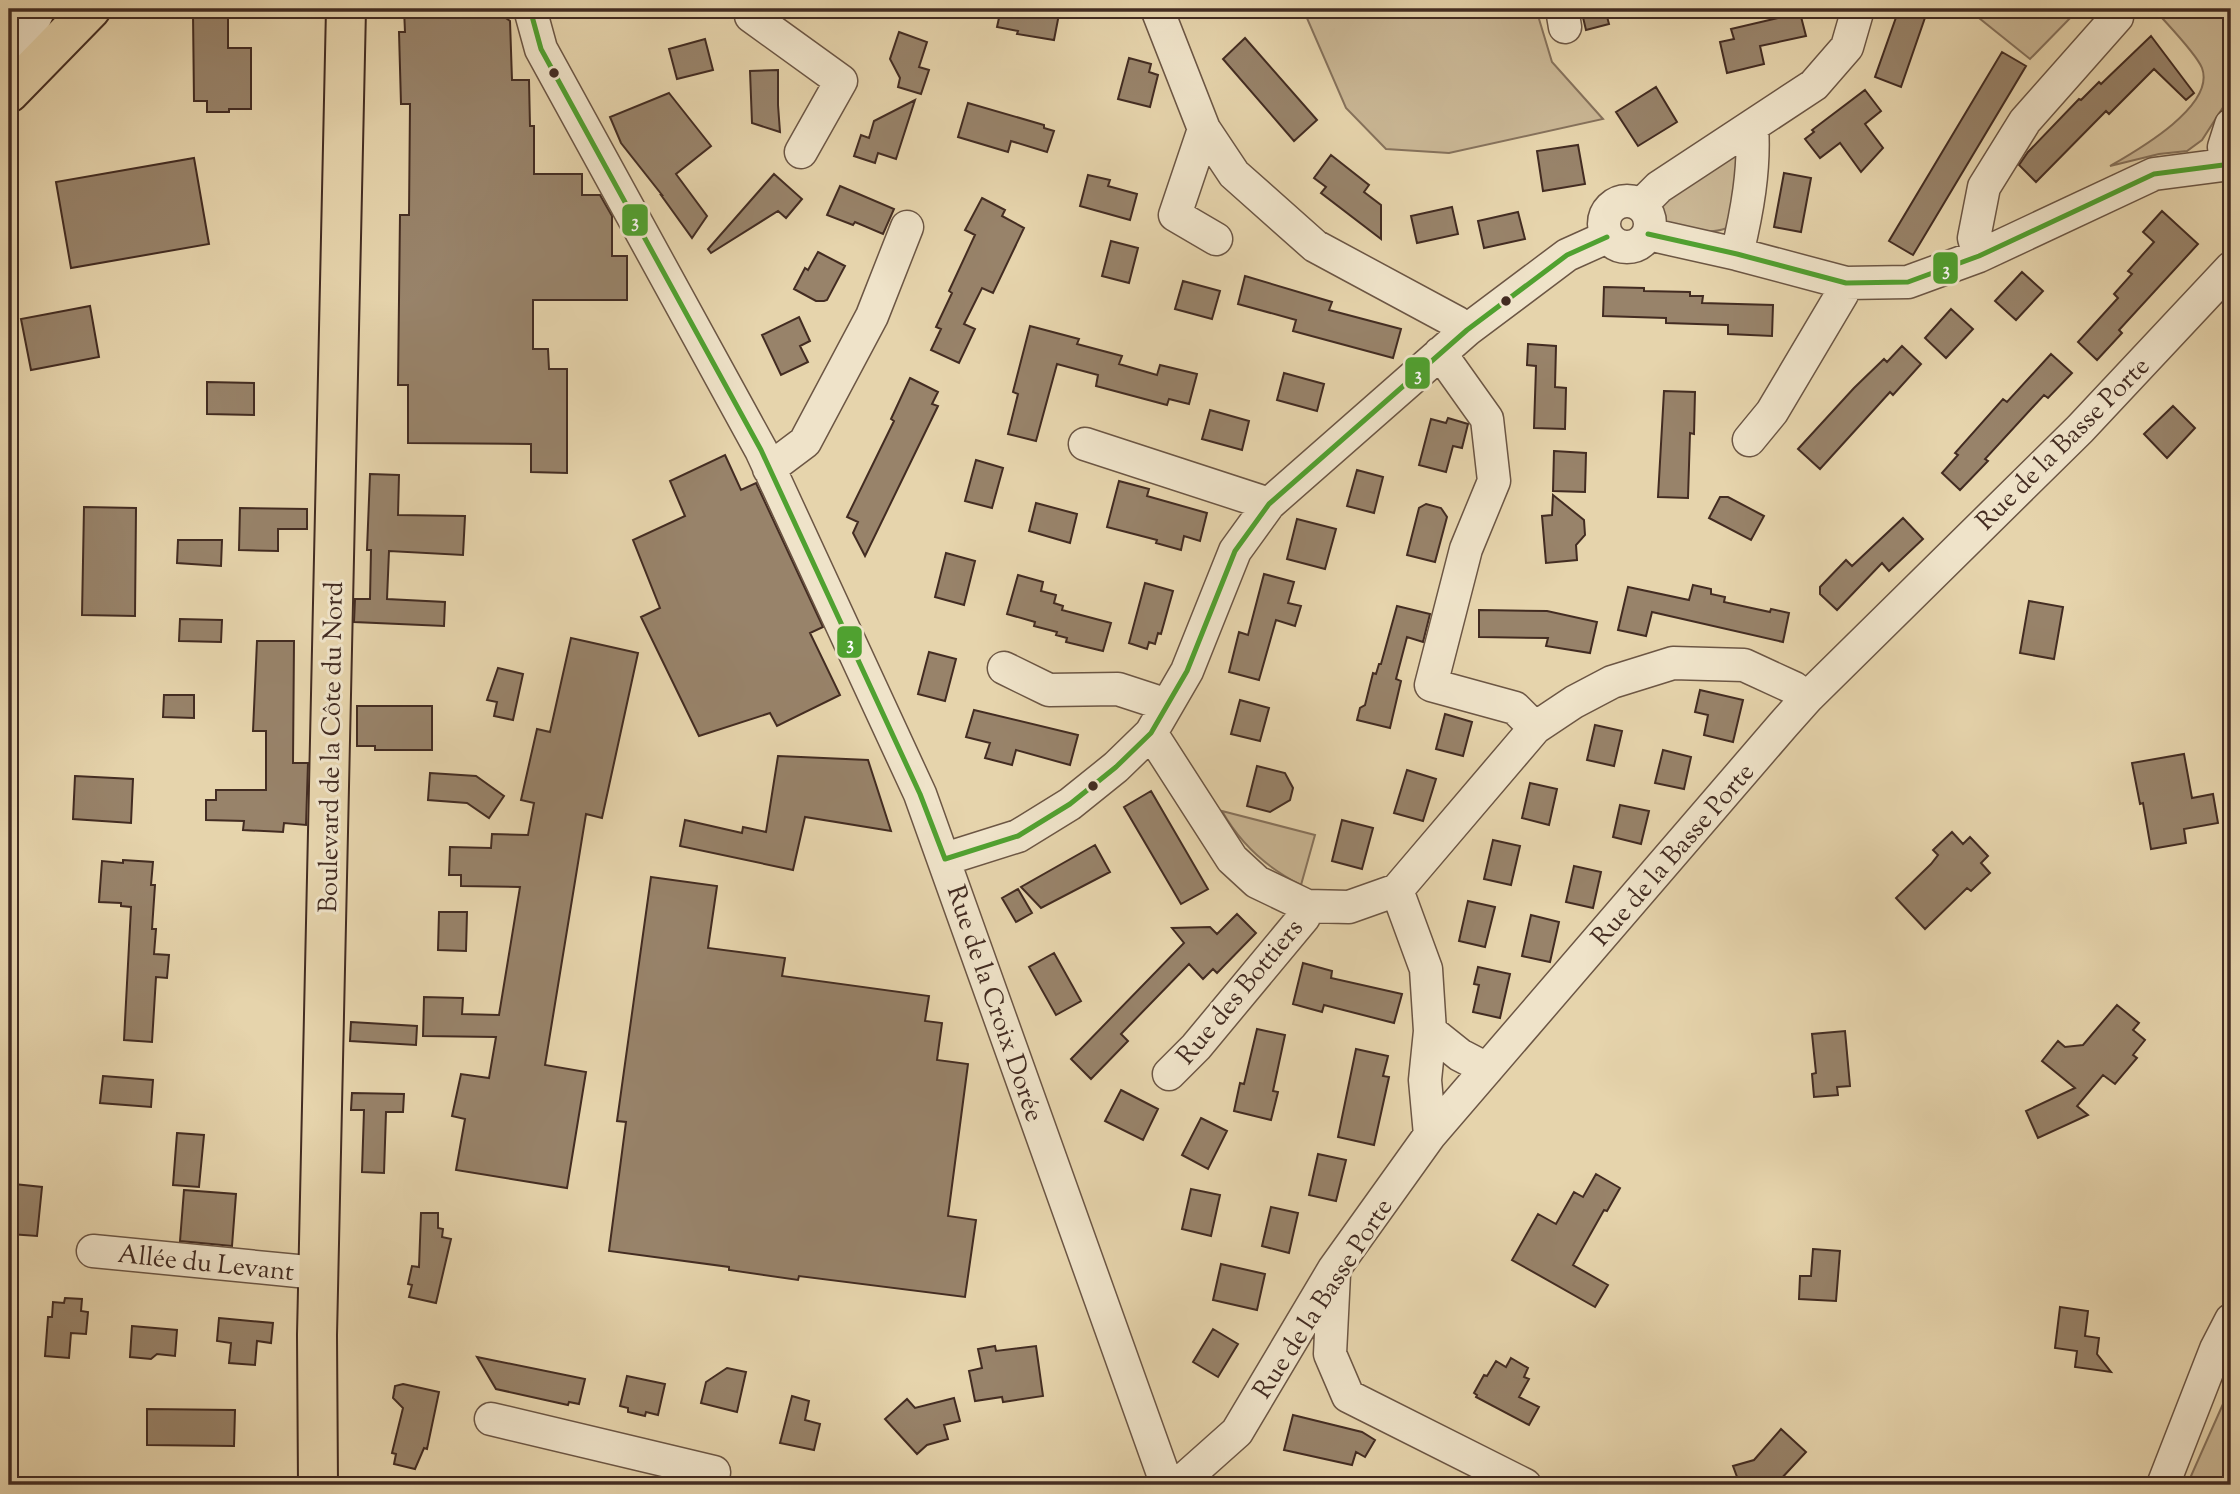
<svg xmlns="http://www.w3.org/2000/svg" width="2240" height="1494" font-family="'Sorts Mill Goudy',serif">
<rect width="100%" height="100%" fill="#e6d4ac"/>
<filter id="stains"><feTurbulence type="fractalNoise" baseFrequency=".00286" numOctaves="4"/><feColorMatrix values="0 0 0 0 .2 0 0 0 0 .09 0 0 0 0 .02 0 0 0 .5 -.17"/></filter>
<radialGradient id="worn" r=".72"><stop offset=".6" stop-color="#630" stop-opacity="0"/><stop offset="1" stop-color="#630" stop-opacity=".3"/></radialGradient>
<!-- green -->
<path fill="#cab795" stroke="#86725c" stroke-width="2" d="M1303,9H1536L1552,62L1603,119L1449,153L1386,149L1346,108Z
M1985,9H2079L2030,59L1979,18Z
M2154,9H2231L2227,36L2231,40V95L2202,140L2187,151L2159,154L2110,166C2136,151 2216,106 2202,68C2196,53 2166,23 2154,9Z
M1744,146L1727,228C1707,236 1675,229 1656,220L1655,207Z
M1222,811L1315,835L1301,885C1267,868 1240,843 1222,811Z
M2231,1386V1485H2187Z"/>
<!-- building -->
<path fill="#98836a" stroke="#432c22" stroke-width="2" d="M404,9H459V17L503,16L510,21L512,80H529L530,126H534V174H582V195H600L612,216V256H627V300H533V349H548L549,369H567V473L531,472V444L408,443V385H398L400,215H409L410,104H401L399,32H405Z
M1001,9H1060L1054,40L1017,34L1018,31L997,27Z
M1581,9H1605L1609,24L1586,30Z
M1776,9H1799L1806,36L1760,46L1764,64L1727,73L1720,42L1734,39L1731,29L1778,18Z
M1899,9H1928L1901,87L1875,77Z
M193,14H228V48H251V109H229V112H207V101H194Z
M899,32L927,42L919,67L929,70L921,94L898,87L900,78L890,59Z
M2151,36L2194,93L2186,100L2154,69L2109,114L2106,111L2036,182L2019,165L2028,152L2079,99L2081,100L2099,82L2101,84Z
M1245,38L1317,120L1294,141L1223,59Z
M705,39L713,70L677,79L669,49Z
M2002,52L2026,66L1913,255L1889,241Z
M1129,58L1151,64L1149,72L1158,75L1150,107L1118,99Z
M778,70V105L780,132L752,123L750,71Z
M1656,87L1677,122L1638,146L1616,112Z
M1865,90L1881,111L1865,124L1883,148L1861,172L1840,143L1820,158L1805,139L1814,132L1812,130Z
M669,93L711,146L676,174L707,216L692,238L661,195H662L621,143L610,117Z
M915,100L896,159L878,153L875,163L854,156L861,135L869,138L874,121Z
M968,103L1044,125V128L1054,131L1047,152L1011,141L1008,152L958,137Z
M1578,145L1585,184L1543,191L1537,151Z
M1331,155L1369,185L1364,192L1381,205V239L1321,193L1326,187L1314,178Z
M194,158L209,244L71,268L56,182Z
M1784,173L1811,178L1801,232L1774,227Z
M774,174L802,199L786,218L778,211L711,253L708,249Z
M1088,175L1110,180L1108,186L1137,194L1130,220L1080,206Z
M840,186L894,209L883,234L855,222L853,225L827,215Z
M982,198L1005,210L1002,216L1024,228L993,293L982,288L964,324L975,329L959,363L931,350L941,329L936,327L952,293L949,291L975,235L965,230Z
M1452,207L1458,234L1417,243L1411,216Z
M2162,211L2198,244L2119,330L2122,333L2097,360L2078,342L2118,298L2114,294L2132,274L2128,271L2154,242L2143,232Z
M1518,212L1525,239L1484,248L1478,221Z
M1111,241L1138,248L1129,283L1102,276Z
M818,252L845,266L827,300L824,301H816L794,289L805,268L808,270Z
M2022,272L2043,291L2016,320L1995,301Z
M1245,276L1332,302L1329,310L1401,329L1393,358L1293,331L1296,320L1238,304Z
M1183,281L1220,291L1212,319L1175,309Z
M1604,287L1644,288V291L1690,292V296H1703L1702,303L1773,305L1772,336L1728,334V325L1666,323V318L1603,316Z
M90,306L99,357L31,370L21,319Z
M1951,309L1973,329L1946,358L1925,338Z
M799,317L810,341L800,346L808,362L781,375L762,335Z
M1030,326L1079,339L1077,344L1122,356L1119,364L1157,375L1160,365L1197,374L1189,404L1169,399L1167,405L1096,386L1098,375L1057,364L1036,441L1008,434L1018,394L1013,392Z
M1528,344L1556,346L1555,387L1566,388L1565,429L1534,428L1536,366L1527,365Z
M1902,346L1921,364L1893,395L1890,392L1820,469L1798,449L1854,388L1884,359L1887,362Z
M2051,354L2072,373L2048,398L2044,395L1985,459L1988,461L1960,490L1942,473L1958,455L1955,453L2003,399L2007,402Z
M1284,373L1324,384L1317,411L1277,400Z
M910,378L938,392L932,404L938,406L865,556L853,533L858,522L847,517L894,421L891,419Z
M207,382L254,383V415L207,414Z
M1664,391L1695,392L1694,434L1690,433L1688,498L1658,497Z
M2173,406L2195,428L2167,458L2144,434Z
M1210,410L1249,421L1242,450L1202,439Z
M1448,418L1468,424L1462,448L1453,446L1446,472L1419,465L1431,419L1446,423Z
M1554,451L1586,453L1585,492L1553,491Z
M725,455L741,490L756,483L823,627L810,633L840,695L777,726L770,713L699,736L641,617L660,608L633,540L685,516L670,481Z
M976,460L1003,468L992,508L965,501Z
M1357,470L1383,477L1374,513L1347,506Z
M370,474L399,475L398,515L465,516L463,555L389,551L387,599L445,602L444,626L354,622L355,599H370L371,550H367Z
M1119,481L1149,489L1147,496L1207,513L1200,541L1184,536L1181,550L1156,543L1157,540L1107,527Z
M1553,495L1584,520L1585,535L1576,545L1577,560L1546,563L1542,516L1552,515Z
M1720,497H1728L1764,516L1751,540L1709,518Z
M1036,503L1077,514L1070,543L1029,531Z
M1426,504L1441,508L1447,517L1435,562L1407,555L1419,508Z
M84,507L136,508L135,616L82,615Z
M240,508L307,509V529H278V551L239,550Z
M1903,518L1923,539L1889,571L1882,563L1837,610L1820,594V587L1846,560L1852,566Z
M1297,519L1336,529L1325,569L1287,559Z
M178,540H222L221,566L177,563Z
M946,553L975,561L964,605L935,597Z
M1264,574L1294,582L1288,603L1301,606L1295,626L1276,620L1259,680L1229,672L1239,632L1248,635Z
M1018,575L1043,582L1041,591L1056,595L1054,603L1063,606L1062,610L1111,623L1103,651L1066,642L1067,638L1056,635L1057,632L1034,626L1035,622L1007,614Z
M1145,583L1173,591L1161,634L1158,633L1155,644L1149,642L1147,649L1129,643Z
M1693,585L1711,589V594L1725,597L1724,602L1770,612L1771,609L1789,613L1783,642L1652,612L1646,636L1618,630L1628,587L1689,600Z
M2029,601L2063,607L2054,659L2020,653Z
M1397,606L1430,614L1423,642L1407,637L1396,679L1401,681L1390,728L1357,720L1360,708L1365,705L1373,673L1376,674L1379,664H1381Z
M1479,610L1547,611L1597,622L1590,653L1546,646L1548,638L1479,637Z
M180,619L222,620L221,642L179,641Z
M571,638L638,653L602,818L586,814L545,1065L586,1072L567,1188L456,1170L465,1119L452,1116L461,1074L489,1078L496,1037L423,1036L424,997L463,998L462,1014L499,1015L520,887L461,886V875H449L450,847L491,848L492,834L528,835L534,803L521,800L537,729L550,732Z
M257,641H294L293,763H308L306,825L284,823L283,832L243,830L244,821L206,820V800H216V790H266V731H253Z
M929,652L956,659L945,701L918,694Z
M498,668L523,674L513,720L494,716L497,702L487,700Z
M1700,690L1743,700L1733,742L1704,735L1708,715L1695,712Z
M164,695H194V718L163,717Z
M1240,700L1269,708L1260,741L1231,734Z
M357,706H432V750H375V746H357Z
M974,710L1078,735L1070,765L1016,750L1012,765L985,758L990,743L966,737Z
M1445,714L1472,722L1463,756L1436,749Z
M1595,725L1622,731L1614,766L1587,760Z
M1663,750L1691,757L1684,789L1655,783Z
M2184,754L2192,798L2213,794L2218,823L2184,829L2186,843L2151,849L2143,803L2140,804L2132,763Z
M778,756L868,760L891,831L805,817L793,870L680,846L685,820L742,833L743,827L766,832Z
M1257,766L1285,773L1293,788L1290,800L1270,812L1247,806Z
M1407,770L1436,779L1423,821L1394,813Z
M430,773L476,776L504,796L489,818L467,803L428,800Z
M75,776L133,779L131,823L73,819Z
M1530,783L1557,789L1549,825L1522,818Z
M1151,791L1208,889L1181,904L1124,807Z
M1620,805L1649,811L1641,844L1613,837Z
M1342,820L1373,828L1362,869L1332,861Z
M1952,832L1963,844L1970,837L1988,856L1981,863L1990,873L1971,891L1967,888L1925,929L1896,898L1931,864L1938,855L1933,850Z
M1493,840L1520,846L1511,885L1484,879Z
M1095,845L1110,872L1041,908L1021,887Z
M123,860L153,862L151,885H155L152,929H156L154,954L169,955L167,978L156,977L152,1042L124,1040L131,907L121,906V903L99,902L102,861L123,863Z
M1574,866L1601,872L1593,908L1566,902Z
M651,877L717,886L708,948L785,958L782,976L929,996L925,1021L942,1023L937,1060L968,1064L948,1216L976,1220L965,1297L799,1276L798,1280L729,1270V1267L609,1251L626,1122L617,1121Z
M1018,889L1032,913L1016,922L1002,898Z
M1468,901L1495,907L1485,947L1459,941Z
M439,912H467L466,951L438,950Z
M1237,914L1256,933L1217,973L1213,969L1203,979L1189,964L1121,1034L1128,1041L1091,1079L1071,1059L1184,943L1172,928L1210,927L1217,934Z
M1531,915L1559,922L1550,962L1522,956Z
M1054,953L1081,1001L1056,1015L1029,967Z
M1303,963L1332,971L1331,978L1402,994L1394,1023L1324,1005L1322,1012L1293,1004Z
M1478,967L1510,974L1500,1018L1473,1012L1479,985L1474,984Z
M2117,1005L2139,1023L2133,1030L2145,1040L2133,1055L2137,1058L2115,1084L2103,1075L2077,1106L2088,1115L2038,1138L2026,1111L2075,1088L2042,1061L2058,1041L2065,1047L2083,1045Z
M351,1022L417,1026L416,1045L350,1041Z
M1257,1029L1285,1035L1273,1091L1278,1092L1271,1120L1234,1111L1240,1083L1244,1084Z
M1845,1031L1850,1086L1837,1087L1838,1095L1814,1097L1812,1074L1816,1073L1812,1034Z
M1356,1049L1388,1056L1383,1076L1389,1077L1374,1145L1338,1137Z
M103,1076L153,1080L151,1107L100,1103Z
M1121,1090L1158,1109L1143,1140L1105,1121Z
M352,1093L404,1094L403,1112H386L384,1173L362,1172L364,1110H351Z
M1201,1118L1227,1131L1208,1169L1182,1155Z
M177,1133L204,1135L199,1187L173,1185Z
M1318,1154L1346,1160L1336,1201L1309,1195Z
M1596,1174L1620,1188L1607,1211L1604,1210L1573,1265L1608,1285L1595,1307L1512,1260L1538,1214L1556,1224L1574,1192L1583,1197Z
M14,1184L42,1187L37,1236L10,1234Z
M1191,1189L1220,1195L1211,1236L1182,1229Z
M184,1190L236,1194L232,1246L180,1241Z
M1271,1207L1298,1213L1289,1253L1262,1246Z
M421,1213H438V1228L443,1229L442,1237L451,1239L436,1303L409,1297L412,1285L408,1284L412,1266L419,1267Z
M1813,1249L1840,1251L1836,1301L1799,1299L1800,1276H1811Z
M1221,1264L1265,1274L1257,1310L1213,1300Z
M65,1298L82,1299L81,1311L88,1312L86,1334L71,1333L69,1358L45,1356L48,1317H52L53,1302L64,1303Z
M2060,1307L2088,1311L2085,1336L2099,1338L2097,1354L2111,1372L2075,1367L2077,1351L2055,1348Z
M219,1318L273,1323L271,1343L257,1341L255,1365L229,1363L231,1343L217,1341Z
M132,1326L177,1330L175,1356L157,1354L151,1359L130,1357Z
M1213,1329L1238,1344L1218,1377L1193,1362Z
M995,1346L996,1351L1036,1346L1043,1396L1003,1402L1002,1397L975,1401L969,1371L982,1368L978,1349Z
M477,1357L585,1379L579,1404L569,1402L568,1405L496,1389Z
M1511,1358L1528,1368L1524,1377L1529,1379L1519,1397L1539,1407L1529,1425L1476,1397L1477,1395L1474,1393L1484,1375L1487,1376L1496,1361L1506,1367Z
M727,1368L746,1372L737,1412L701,1403L706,1382Z
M627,1376L665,1384L658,1415L646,1412L645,1416L628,1412V1408L620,1406Z
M403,1384L439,1392L427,1449L424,1448L415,1469L394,1464L396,1454L392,1453L403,1408L393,1398L395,1386Z
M792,1396L809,1401L805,1420L820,1424L814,1450L780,1443Z
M954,1398L960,1421L944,1425L948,1439L927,1445L917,1454L885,1419L907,1399L915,1408Z
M147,1409L235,1410L234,1446L147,1445Z
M1293,1415L1362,1432L1375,1440L1365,1457L1356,1452L1352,1465L1284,1450Z
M1781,1429L1806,1452L1779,1481L1766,1485H1740L1733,1466L1754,1460Z"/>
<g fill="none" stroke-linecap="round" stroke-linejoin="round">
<!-- minor casing -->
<g stroke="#6c5644" stroke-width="35">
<path id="minor" d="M530,9L541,49L761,450L920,794L1167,1485
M750,9L751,16L841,81L801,152
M1157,9L1204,129L1234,174L1315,246L1456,322L1467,330
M1562,9L1565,27
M9,72L39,9
M1204,129L1175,215L1216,239
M2226,164L2224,147L2231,125
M1604 224a23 23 0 1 1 46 0a23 23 0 1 1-46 0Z
M1641,205L1659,187L1814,85L1847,47L1858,9
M1648,234L1737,254L1846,283L1908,282L1979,256L2154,174L2231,164
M1737,254C1747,212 1755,169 1752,126
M1979,256L1974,238L1984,187L2025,121L2117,17
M1440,353L1487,419L1494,481L1466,549L1431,685L1515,708L1535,728
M1749,440L1772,412L1842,294L1846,283
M1085,444L1269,504
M769,469L805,442L872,316L907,227
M1004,668L1049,690L1118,689L1167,705
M1151,733L1232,859L1257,882L1307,906L1349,907L1397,890
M945,859L1018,836L1070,804L1116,767L1151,733L1187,671L1235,551L1269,504L1467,330L1567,255L1607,237
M1430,1031L1460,1055L1487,1069
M1169,1074L1196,1047L1304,917L1307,906
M1430,1135L1425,1080L1430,1031L1426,969L1397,890L1535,728L1574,702L1612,682L1673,663L1744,665L1794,688L1807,698
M93,1251L318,1273
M1334,1274L1330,1354L1348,1396L1525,1485
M491,1419L714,1472L712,1485
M1172,1485L1182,1481L1237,1432L1334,1269L1430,1135L1783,725L1807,698L2080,429L2231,268
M2163,1485L2216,1349L2231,1320"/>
</g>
<!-- major casing -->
<g stroke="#432c22" stroke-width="42">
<path id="major" d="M9,93L91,9
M318,1485L317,1335L346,9"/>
</g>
<!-- minor -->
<use href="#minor" stroke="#efe3c9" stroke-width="32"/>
<!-- major -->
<use href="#major" stroke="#e6d4ac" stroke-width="38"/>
<!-- bus-1 casing -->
<g stroke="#efe3c9" stroke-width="10">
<path id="bus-1" d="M530,9L541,49L761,450L920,794L945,859
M1648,234L1737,254L1846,283L1908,282L1979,256L2154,174L2231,164
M945,859L1018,836L1070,804L1116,767L1151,733L1187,671L1235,551L1269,504L1467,330L1567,255L1607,237"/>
</g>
<!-- bus-1 -->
<use href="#bus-1" stroke="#50a130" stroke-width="5"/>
</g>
<!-- markers -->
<g fill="#432c22" stroke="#efe3c9" stroke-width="2.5">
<circle cx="554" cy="73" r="6"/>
<circle cx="1506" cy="301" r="6"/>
<circle cx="1093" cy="786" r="6"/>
</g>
<g text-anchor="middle" stroke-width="6" stroke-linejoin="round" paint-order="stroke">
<!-- street labels -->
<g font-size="26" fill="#432c22" stroke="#efe3c9">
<text transform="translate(2062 443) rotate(-45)" y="9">Rue de la Basse Porte</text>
<text transform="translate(330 747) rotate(-89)" y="9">Boulevard de la Côte du Nord</text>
<text transform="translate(1672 854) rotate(-49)" y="9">Rue de la Basse Porte</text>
<text transform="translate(1239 991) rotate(-50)" y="9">Rue des Bottiers</text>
<text transform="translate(996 1003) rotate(71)" y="9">Rue de la Croix Dorée</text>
<text transform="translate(206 1262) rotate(6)" y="9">Allée du Levant</text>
<text transform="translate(1322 1298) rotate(-57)" y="9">Rue de la Basse Porte</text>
</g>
</g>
<g stroke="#efe3c9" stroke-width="2.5">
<rect x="621" y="203" width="28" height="34" rx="7" fill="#50a130"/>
<rect x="1932" y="251" width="27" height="34" rx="7" fill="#50a130"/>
<rect x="1404" y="356" width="27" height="34" rx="7" fill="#50a130"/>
<rect x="836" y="625" width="27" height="34" rx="7" fill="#50a130"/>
</g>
<g font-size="19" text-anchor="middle" font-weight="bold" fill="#fff">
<text x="635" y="227">3</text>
<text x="1946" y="275">3</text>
<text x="1418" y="380">3</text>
<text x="850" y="649">3</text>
</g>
<!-- margin -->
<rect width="2240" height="1494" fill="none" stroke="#e6d4ac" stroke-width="35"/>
<rect x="10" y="10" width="2219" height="1473" fill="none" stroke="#432c22" stroke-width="3.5"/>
<rect x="18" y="18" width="2205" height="1459" fill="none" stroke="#432c22" stroke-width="2"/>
<rect width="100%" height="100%" filter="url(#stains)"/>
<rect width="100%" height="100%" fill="url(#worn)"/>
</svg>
